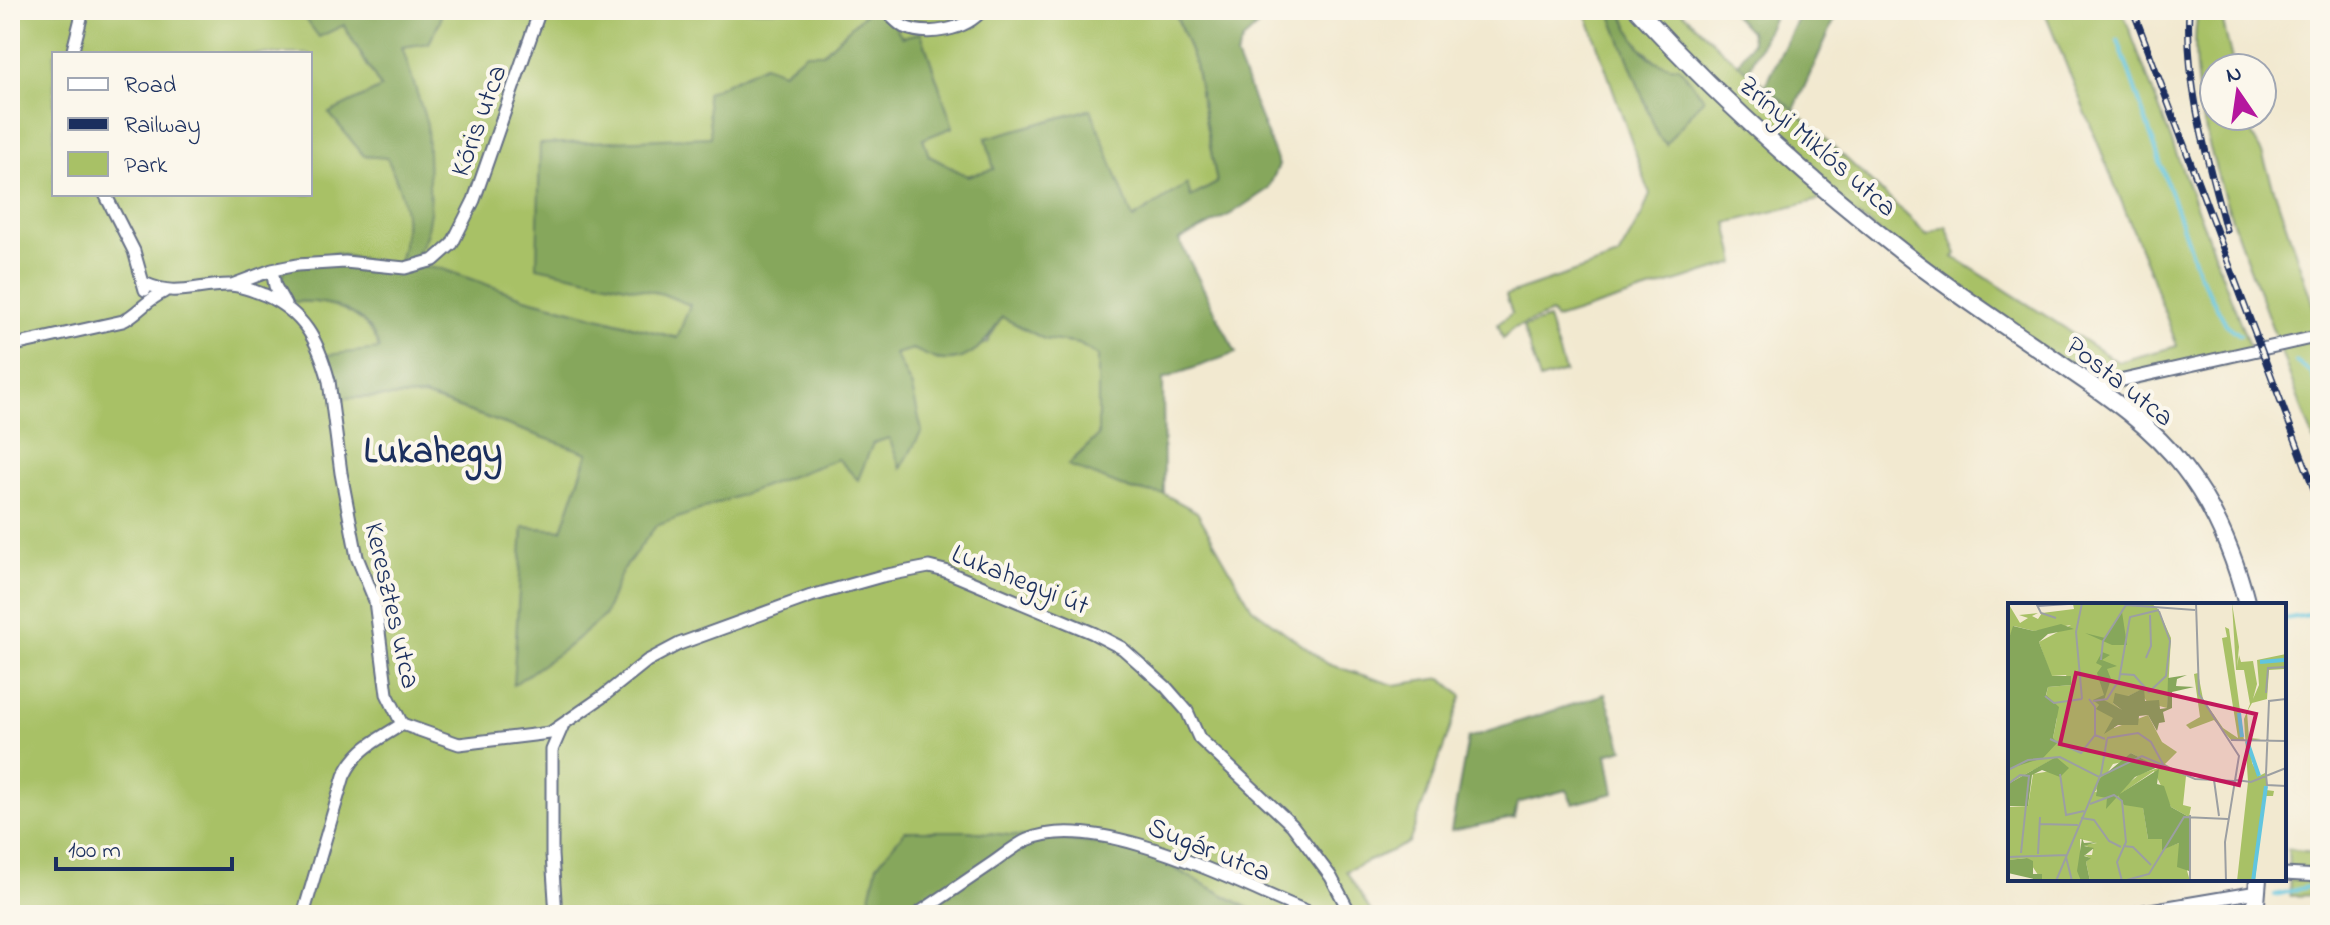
<svg xmlns="http://www.w3.org/2000/svg" width="2330" height="925" font-family="'Indie Flower',sans-serif">
<rect width="100%" height="100%" fill="#fbf7ec"/>
<filter id="ink" filterUnits="userSpaceOnUse"><feTurbulence type="fractalNoise" baseFrequency=".0125" numOctaves="2"/><feDisplacementMap in="SourceGraphic" scale="16" xChannelSelector="R" yChannelSelector="G"/><feConvolveMatrix kernelMatrix="1 2 1 2 8 2 1 2 1" color-interpolation-filters="sRGB"/></filter>
<filter id="wash" filterUnits="userSpaceOnUse"><feTurbulence type="fractalNoise" baseFrequency=".006" numOctaves="4" result="noise"/><feDisplacementMap in="SourceGraphic" scale="32" xChannelSelector="R" yChannelSelector="G"/><feGaussianBlur stdDeviation="1.8" result="paint"/><feColorMatrix in="noise" values="0 0 0 0 0 0 0 0 0 0 0 0 0 0 0 0 0 1.4 0 .05"/><feComposite in="paint" operator="in"/></filter>
<g filter="url(#wash)">
<rect width="100%" height="100%" fill="#f2e9d0"/>
<!-- green -->
<path fill="#a8c166" stroke="#627862" stroke-width="2" fill-rule="evenodd" d="M10,10H299L319,36L343,25L381,88L330,113C344,124 379,146 388,160C410,193 410,232 397,268L291,302C329,299 366,310 380,349L340,398L424,396L588,453L562,530L523,527L514,684L566,648L604,616L622,571L655,526L890,437L902,468L912,388L895,354L913,349L938,360L987,343L1002,317L1044,339L1079,344L1098,356V436L1069,464L1131,490L1164,494L1197,512L1252,608L1328,664L1394,685L1442,678L1462,696L1409,843L1346,871L1373,915H1261L1155,858L1122,846L966,831L866,909V915H10ZM54,54H310V194H54Z
M441,10H869L823,53H806L711,137L663,294L691,305L678,338L525,298L442,269L410,266L402,47L429,43L440,21Z
M885,10H1174L1195,64L1217,183L1191,198L1187,185L1132,219L986,138L995,169L967,176L929,156L923,139L953,127L921,33L902,37Z
M1585,10H1609L1658,136L1666,144L1662,66L1636,44L1621,10H1680L1723,51L1794,110L1927,234L1946,226L1957,254L1954,257L2118,362L2177,346L2148,267L2044,10H2122L2254,359L2102,391L1831,197L1727,223L1736,263L1556,319L1551,313L1512,329L1503,339L1498,324L1512,313L1506,295L1618,257L1642,215L1650,194Z
M2198,10H2220L2234,68H2214V116H2246L2249,130L2262,153L2318,320H2320V457C2300,403 2280,349 2260,295C2229,212 2183,99 2198,10Z
M1548,319L1565,372L1540,380L1523,327Z
M2288,849L2320,853V895L2290,896Z"/>
<!-- forest -->
<path fill="#86a75b" stroke="#506b5c" stroke-width="2" d="M299,10H441L440,21L429,43L402,47L427,124L430,212L426,236L411,266L442,269L525,298L677,338L690,305L663,294L537,267L540,144L711,137L706,93L764,65L783,72L806,53H823L869,10H885L902,37L921,33L953,127L923,139L929,156L967,176L994,169L986,138L1091,109L1133,219L1187,184L1191,197L1217,183L1195,64L1174,10H1276L1243,40L1236,56L1279,165L1268,189L1231,214L1179,240L1236,353L1163,379L1164,494L1131,490L1068,465L1098,436V356L1079,344L1044,339L1002,317C988,341 969,366 937,359C929,357 920,352 913,349L895,354L912,388L922,431L901,469L889,438L873,443L858,480L838,459L656,526L622,571L604,616L566,648L513,685L523,527L562,530L588,453L425,396L340,398L326,355L379,349C369,310 327,299 291,302L280,287L286,266L335,253L397,268C412,224 406,199 387,158L364,156L329,113L381,88L344,25L319,37Z
M1609,10H1621C1634,39 1644,66 1679,67L1704,98L1666,144L1658,136Z
M1729,10H1777L1748,72L1738,63L1752,42L1750,31Z
M1802,10H1839L1794,110L1765,86Z
M1605,694L1623,749L1607,754L1614,793L1573,804L1566,790L1517,803L1514,818L1451,831L1468,738Z
M905,831H966L1122,846L1155,858L1261,915H866L877,865Z"/>
<g fill="none" stroke-linecap="round" stroke-linejoin="round">
<!-- stream -->
<path stroke="#61c5df" stroke-width="4" d="M2118,40L2198,272L2226,324L2240,335
M2296,362L2312,374L2320,395
M2284,619L2320,613
M2275,895L2320,884"/>
</g>
</g>
<g filter="url(#ink)">
<g fill="none" stroke-linecap="round" stroke-linejoin="round">
<!-- street casing -->
<g stroke="#667086" stroke-width="15">
<path id="street" d="M885,10C891,16 897,23 904,27C928,37 966,30 982,10
M72,54L83,10
M105,194L134,251L145,290
M144,283C178,298 194,285 229,285C240,285 254,291 265,295C304,313 318,340 329,381L341,473L357,557L375,601L387,694L402,724L459,744L550,733L602,697L647,661L679,644L811,596L882,576L929,567L945,571L1093,633L1122,648L1166,687L1187,711L1199,738L1292,825L1331,877L1351,915
M232,285L272,270
M285,304L275,286L272,270L297,265L345,262L405,268L434,260L452,244L474,200L540,10
M10,346L123,321C138,313 148,299 164,292
M2098,390L2119,381L2320,336
M2284,874L2320,876
M303,915L344,776C358,747 377,741 402,724
M556,915L552,855V750L562,727
M916,915C941,898 966,881 991,864C1003,856 1014,846 1027,840C1100,808 1245,888 1316,915
M2121,915L2257,892"/>
</g>
<!-- secondary casing -->
<g stroke="#667086" stroke-width="20">
<path id="secondary" d="M1638,10C1719,99 1811,181 1906,255C1957,295 2012,330 2065,367C2108,396 2152,426 2184,468C2215,508 2235,557 2247,605
M2255,915L2258,879"/>
</g>
<!-- street -->
<use href="#street" stroke="#fff" stroke-width="11"/>
<!-- secondary -->
<use href="#secondary" stroke="#fff" stroke-width="16"/>
<!-- rail casing -->
<g stroke="#1b2f5e" stroke-width="7">
<path id="rail" d="M2133,10L2320,505
M2189,10C2185,85 2207,158 2226,230"/>
</g>
<!-- rail -->
<use href="#rail" stroke="#fbf7ec" stroke-width="4" stroke-dasharray="12" stroke-linecap="butt"/>
</g>
</g>
<g text-anchor="middle" stroke-width="8" stroke-linejoin="round" paint-order="stroke">
<!-- street labels -->
<g font-size="28" fill="#1b2f5e" stroke="#fbf7ec">
<text transform="translate(477 120) rotate(-70)" y="10">Kőris utca</text>
<text transform="translate(1819 145) rotate(41)" y="10">Zrínyi Miklós utca</text>
<text transform="translate(2121 380) rotate(38)" y="10">Posta utca</text>
<text transform="translate(1021 578) rotate(22)" y="10">Lukahegyi út</text>
<text transform="translate(394 605) rotate(77)" y="10">Keresztes utca</text>
<text transform="translate(1210 848) rotate(22)" y="10">Sugár utca</text>
</g>
<!-- district labels -->
<g font-size="36" font-weight="bold" fill="#1b2f5e" stroke="#fbf7ec">
<text x="433" y="462">Lukahegy</text>
</g>
</g>
<!-- overview -->
<g transform="translate(2008 603)">
<rect width="278" height="278" fill="#f2e9d0"/>
<path d="M0,0L12,20L20,15L11,12L30,10L24,13L30,16L34,10L66,6L65,1L57,0H143L150,6L163,35L159,105L140,100L131,88L105,100L115,108L88,99L106,115V125L140,112L154,139L169,149L157,161L178,173L175,202L183,204L181,214L163,204L146,168L111,192L135,204L140,236H155L154,246L171,240L182,278H82L78,259L82,255L76,252H84L85,246L76,242L89,240L72,236L73,278H34L19,255L0,257V204L20,203L25,171L60,165L47,155L0,181V166L45,135L49,115L38,93L40,84L63,82L58,72L43,73L31,39L63,22L26,28L6,23L0,38ZM123,150L150,165L132,171L106,192L87,189L105,161L119,158ZM224,0L231,44L229,64L231,52L233,59L245,58L249,81L245,96L251,82L249,57L278,51V79L277,66L261,67L259,96L244,100L239,109L241,135L253,136L242,138L244,160L251,173L259,169L258,187L266,188L265,193H256L247,278H229L240,179L236,116L242,101L236,67H228ZM217,24L221,26L236,137H223L206,117L182,126L178,122L192,114L186,71L190,70L195,96L215,125L230,135L214,35L219,34Z" fill="#a8c166" fill-rule="evenodd"/>
<path d="M114,9L119,42H104L77,30L97,35ZM53,21L66,26L40,31L31,39L44,73H63V82L40,84L38,92L51,104L45,135L49,140L35,155L0,166V38L5,23L26,28ZM94,49L102,52L94,57L109,63L99,66L103,76L96,97L114,107L105,100L107,90L120,93L136,85L137,98L151,97L152,106L159,105L160,75L179,72L169,76L168,83L186,84L164,89V105L155,109L157,119L151,120L149,128L140,112L131,113L130,122H110L96,131L105,115L88,106L91,102L85,97L96,92L89,70L94,63L88,60ZM123,150L150,164L127,174L98,206L99,195L88,193L90,177ZM48,154L61,165L52,174L34,167L24,172L20,203H0V181ZM151,166L149,181L156,183L163,204L181,214V268L169,264L171,240L154,247V236H140L135,205L116,202L110,192ZM74,235L76,240L89,239L76,243L86,245L76,253L83,255L78,259L82,278H73L69,268ZM19,255L25,258V271H34V278L0,270V257Z" fill="#86a75b"/>
<path fill="none" stroke="#61c5df" stroke-width="4" d="M252,59L276,57M231,110L234,134M239,138L251,173M245,278L258,183"/>
<path fill="none" stroke="#9c9fa2" stroke-width="2" d="M28,0L33,10L48,15M74,0L68,29L74,96M188,0L191,91L231,153L217,239L218,278M30,3L60,1M138,55L143,43L142,12M93,57L95,38L118,2L187,7M112,71L126,72L141,89L158,73L162,38L151,8M278,79V138M258,90L260,65L278,64M37,93L46,100L74,96M81,96L87,104V132L97,136M278,96L261,98L258,171L259,182L278,183M85,98L99,96L111,77L122,14L151,7M99,135L130,130L143,139L156,163M42,136L73,150L87,132M223,137L278,138M0,167L20,157L52,154L91,174L134,153L187,176L226,178M52,171L58,212L76,208M206,177L211,213M228,177L243,179L278,165M0,181L12,172L21,173L13,250M0,195V222M82,201L106,192L114,198L118,239L109,259L114,278M73,215L86,217L101,238L113,244M32,221L70,222M115,243L125,244L143,262M30,251L32,214M0,254L59,252M58,254L64,278M48,278L93,171L99,136M115,278L141,271L176,214L220,216M182,278V212"/>
<path fill="#c2185b" fill-opacity="0.15" stroke="#c2185b" stroke-width="4" d="M68,70L248,111L231,182L52,141Z"/>
<rect width="278" height="278" fill="none" stroke="#1b2f5e" stroke-width="4"/>
</g>
<!-- margin -->
<rect width="2330" height="925" fill="none" stroke="#fbf7ec" stroke-width="40"/>
<!-- legend -->
<rect x="52" y="52" width="260" height="144" fill="#fbf7ec" stroke="#a1a7b3" stroke-width="2"/>
<rect x="68" y="78" width="40" height="12" fill="#ffffff" stroke="#a1a7b3" stroke-width="2"/>
<text x="124" y="92" font-size="24" fill="#1b2f5e">Road</text>
<rect x="68" y="118" width="40" height="12" fill="#1b2f5e" stroke="#a1a7b3" stroke-width="2"/>
<text x="124" y="132" font-size="24" fill="#1b2f5e">Railway</text>
<rect x="68" y="152" width="40" height="24" fill="#a8c166" stroke="#a1a7b3" stroke-width="2"/>
<text x="124" y="172" font-size="24" fill="#1b2f5e">Park</text>
<!-- north arrow -->
<g transform="translate(2238 92) rotate(347)"><circle r="38" fill="#fbf7ec" stroke="#a1a7b3" stroke-width="2"/>
<path d="M0-6L14 30L0 20L-14 30Z" fill="#b5179e"/>
<text y="-12" font-size="22" font-weight="bold" text-anchor="middle" fill="#1b2f5e">N</text>
</g>
<!-- scale -->
<path d="M56 857v12h176v-12" fill="none" stroke="#1b2f5e" stroke-width="4"/>
<text x="68" y="857" font-size="24" fill="#1b2f5e" stroke="#fbf7ec" stroke-width="6" paint-order="stroke">100 m</text>
</svg>
